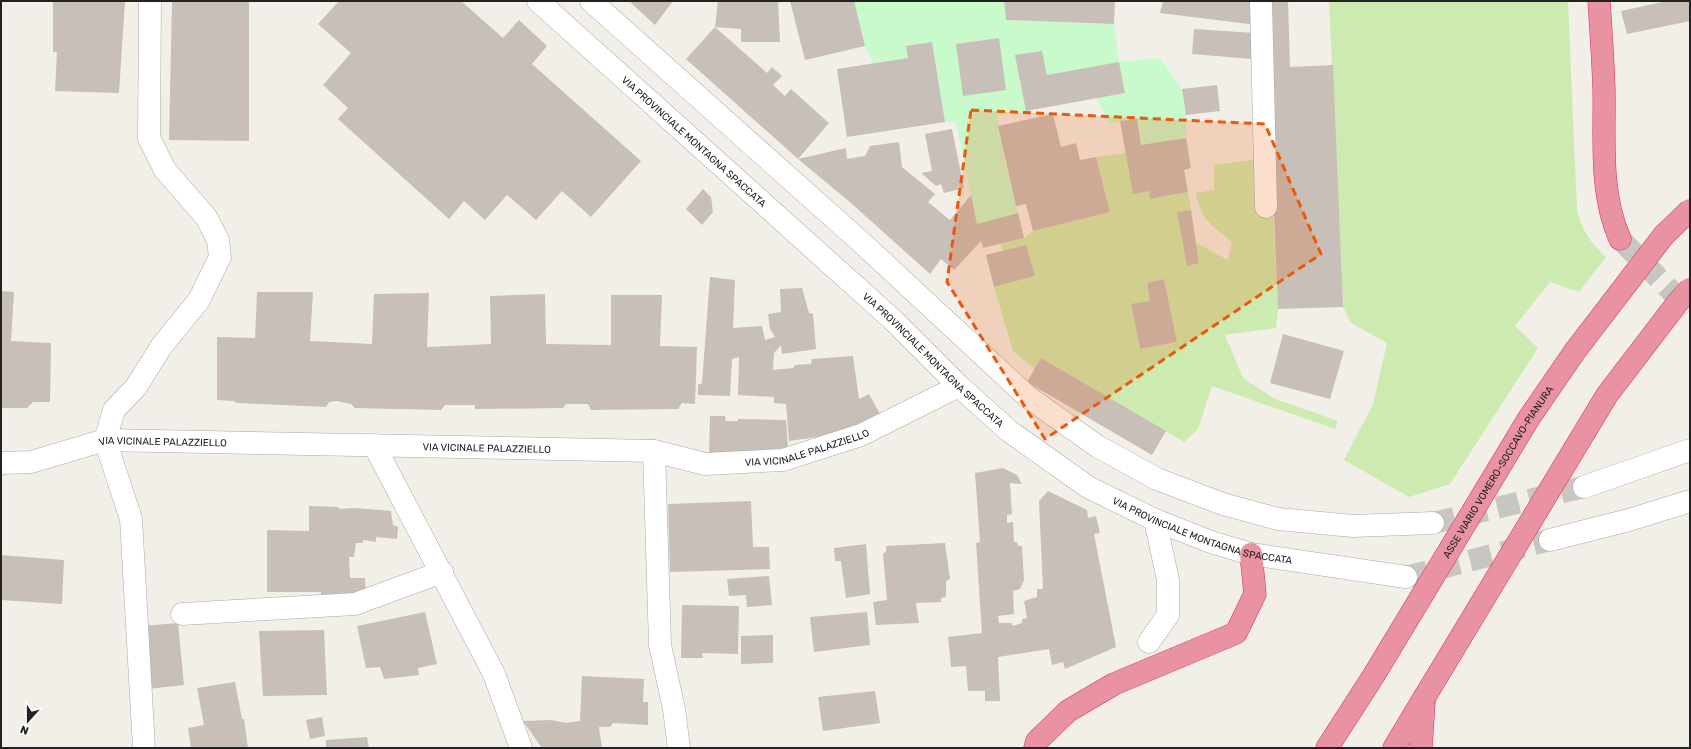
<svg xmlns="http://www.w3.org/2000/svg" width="1691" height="749" font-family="Rubik,sans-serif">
<rect width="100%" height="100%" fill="#f2efe9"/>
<!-- grass -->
<path fill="#cdebb0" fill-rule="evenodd" d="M1329,1H1568L1577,210C1583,232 1590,242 1606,257L1579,292L1550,282L1515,326L1538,348L1450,484L1409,497L1344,460L1373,404L1387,343L1351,323L1343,307Z
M1126,153L1133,193L1149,191L1151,199L1188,192L1191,210L1177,212L1187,265L1199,263L1196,243L1228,260L1232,242C1212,225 1201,220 1196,193L1214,190V165L1254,160L1273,210L1278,309L1276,328L1225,335L1243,378L1273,398L1338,421L1335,429L1212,386L1198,429L1184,442L1041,358L1035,369L1013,351L994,287L1035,276L1026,245L1003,251L1001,244L1024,238L1033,231L1110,212L1096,157ZM1164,279L1177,342L1140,349L1131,305L1150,301L1147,283Z"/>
<!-- park -->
<path fill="#c8facc" d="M854,1H1004L1006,20L1114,24L1119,62L1160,58L1182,89L1186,115V138L1141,145L1137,119L1110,123L1096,98L997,116L1005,161L1018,213L977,224L956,122H945L932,42L906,46L908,58L873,63L865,46Z"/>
<!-- building -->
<path fill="#c7bfb8" d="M53,1H125L119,93L55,91L57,52H53Z
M172,1H249V141L169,140Z
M339,1H461L503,38L519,20L547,46L532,64L641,161L591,217L562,191L536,220L507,195L485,220L464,201L449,219L338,119L348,108L323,85L351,53L318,24Z
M632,1H673L655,25L631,3Z
M718,1H778L780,42H741V29L715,27Z
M790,1H854L865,46L805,60Z
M1004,1H1115L1114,24L1006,20Z
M1163,1H1257V25L1160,13Z
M1288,1L1290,67L1333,65L1343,307L1278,309L1265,2Z
M1667,1H1690V21L1627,34L1621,11Z
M715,27L767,73L772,67L782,76L773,85L785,96L791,89L829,123L798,159L846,148L847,159L865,156L870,146L899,142L902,167L935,194L928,202L950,220L971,195L977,224L1018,213L1024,238L983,248L981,241L954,270L941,259L930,274L851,203L798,159L686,59Z
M1194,29L1254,33L1252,59L1192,54Z
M999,38L1006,90L963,96L956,44Z
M932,42L945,122L847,137L837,69L908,58L906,46Z
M1042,51L1047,75L1119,62L1125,93L1026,111L1015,55Z
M1217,85L1220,111L1186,115L1182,89Z
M1053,114L1061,147L1076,143L1080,160L1096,157L1110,212L1033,231L1026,204L1016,206L998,126Z
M1137,119L1141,145L1186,138L1191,168L1184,170L1188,192L1150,199L1149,191L1133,194L1120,121Z
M952,129L964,188L944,193L941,184L936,186L921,173L932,171L925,134Z
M703,189L711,197L713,212L702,225L686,209Z
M1191,210L1199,263L1187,266L1177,212Z
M1026,245L1035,276L994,287L986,255Z
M710,277L735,280L733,328L762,326L765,340L775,337L770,329L768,314L781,312L780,289L802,288L809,313L813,314L816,349L782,354L781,345L774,353L773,370L793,368L795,365L811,364L812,359L853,356L859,399L869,394L880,414L852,433L819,442L817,437L789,441L786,404L774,403V397L738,395L739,357L732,359L730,396L698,395V385L702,383Z
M1164,279L1177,342L1140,349L1131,304L1150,301L1147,283Z
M1,291L14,292L11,341L51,343L50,402H33L27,408H1Z
M257,292H313L310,341L372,344L374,294L429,293L427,347L491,344L490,296L545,294L546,344L611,345V295H662L660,346L697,347L695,404L682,403L678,409L591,410L588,404H566L563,408L475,409V405H445L441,410L355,408L351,404L337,401L329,402L326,407L237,403L233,401L217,400V337L255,338Z
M1283,334L1344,351L1330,399L1270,383Z
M1041,358L1166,431L1152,455L1027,382Z
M710,416H725L726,421H738V419L786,420L788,448L709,455Z
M1003,468L1017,475L1022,484L1010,483L1012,514L1007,515V523L1013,522L1014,542H1017L1018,546H1022L1024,580L1020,589L1013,591L1014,614L998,616L999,623H1011L1013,626L1022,623V619L1027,618L1024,601L1037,597V589H1043L1039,501L1048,491L1087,510L1088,518L1096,516L1100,533L1094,534L1116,647L1065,669L1063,662L1052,665L1049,649L998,657L1000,701H985V691H968L966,666L951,667L948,637L982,633L976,543L980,542L975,473Z
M751,501L753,547H769L770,569L670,572L668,504Z
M309,506L339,507V509L356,508L391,511L393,525L398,527L397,539L376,537V542L363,540V543H356L354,557H349L350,578H365L366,596L321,597V592H267V530L309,531Z
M945,543L950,579L946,581V597L941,598V602L916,603L919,623L876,625L873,602L887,600L883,554L886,552V546Z
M866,544L870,594L846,598L841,561H835L834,548Z
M1,555L64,560L62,604L1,600Z
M769,576L772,605L747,607L746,595L729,596L727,579Z
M682,605L739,606L738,654L702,653L703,658H681Z
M425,612L437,664L418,668L419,675L384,679L380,667L366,668L357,626Z
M867,612L870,645L814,652L810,617Z
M178,623L184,685L148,689L142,626Z
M324,630L327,695L263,696L259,631Z
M773,635V663L741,664V636Z
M582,676L644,679L643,702H648V725L613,723L610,727H599L602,748H542L523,721L551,720L566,723L580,721Z
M235,682L242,719H244L248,748H191L188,728L204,725L197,688Z
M875,691L880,723L823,731L818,697Z
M322,717L325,736L310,739L306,720Z
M367,737L369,748H326V740Z"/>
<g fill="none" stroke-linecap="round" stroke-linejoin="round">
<!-- minor-tunnel -->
<path stroke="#c8c6c1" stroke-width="22" stroke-dasharray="22 11" stroke-linecap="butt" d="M1433,523L1584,487
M1406,577L1550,540"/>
<!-- highway-tunnel -->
<path stroke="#c8c6c1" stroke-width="22" stroke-dasharray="22 11" stroke-linecap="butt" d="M1620,239L1690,310"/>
<!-- minor casing -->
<g stroke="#a9a9a9" stroke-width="23">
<g id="minor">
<path id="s1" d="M538,1L893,320L959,386L1009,431L1088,487L1155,520L1211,542L1251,554L1406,577"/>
<path d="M591,1L861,242L1028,397L1097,446L1157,479L1223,504L1278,519L1353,526L1433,523"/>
<path d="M1261,1L1266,207"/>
<path d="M374,445L494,674L521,748"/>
<path d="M654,451L660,645L674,709L679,748"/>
<path id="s2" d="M1,463L31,462L105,440L654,451L705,464L783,460L861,435L959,386"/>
<path d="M1584,487L1690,450"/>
<path d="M1550,540L1629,520L1690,501"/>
<path d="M182,614L355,604L442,572"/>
<path d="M1149,642L1168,615V580L1155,520"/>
<path d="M144,748L131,519L105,440L114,410L136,387L161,347L199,300L220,257L218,240L206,217L165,170L149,138L150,1"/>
</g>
</g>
<!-- highway casing -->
<g stroke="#dc2a67" stroke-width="23">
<path id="highway" d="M1599,1C1601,31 1603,60 1604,90C1605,139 1599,192 1620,239
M1035,748L1037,741L1068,711L1114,684L1236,633L1255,594L1251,554
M1327,748L1374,675
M1394,748L1424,698
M1421,748L1424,702"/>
</g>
<!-- minor -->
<use href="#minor" stroke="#fff" stroke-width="22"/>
<!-- highway -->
<use href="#highway" stroke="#e892a2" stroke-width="22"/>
<!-- highway-bridge casing -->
<g stroke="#dc2a67" stroke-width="23" stroke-linecap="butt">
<g id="highway-bridge">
<path id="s3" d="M1374,675L1529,418L1575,351L1664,235L1690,210"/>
<path d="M1424,698L1607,395L1678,302L1690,289"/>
</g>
</g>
<!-- highway-bridge -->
<use href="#highway-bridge" stroke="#e892a2" stroke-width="22"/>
</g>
<!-- marked area -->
<path fill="#e8590c" fill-opacity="0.2" stroke="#e8590c" stroke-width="3" stroke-dasharray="8 5" stroke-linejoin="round" d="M971,110L1265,124L1321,254L1045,439L947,282Z"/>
<g text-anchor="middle" stroke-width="3.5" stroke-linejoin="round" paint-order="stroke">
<!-- street labels -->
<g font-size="10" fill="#222" stroke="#fff">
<text dy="4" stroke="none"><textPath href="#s1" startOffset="210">VIA PROVINCIALE MONTAGNA SPACCATA</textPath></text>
<text dy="4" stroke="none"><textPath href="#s1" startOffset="534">VIA PROVINCIALE MONTAGNA SPACCATA</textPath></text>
<text dy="4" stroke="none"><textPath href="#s2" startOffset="165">VIA VICINALE PALAZZIELLO</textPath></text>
<text dy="4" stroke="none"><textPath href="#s2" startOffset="813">VIA VICINALE PALAZZIELLO</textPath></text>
<text dy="4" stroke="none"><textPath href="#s2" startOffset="489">VIA VICINALE PALAZZIELLO</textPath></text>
<text dy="4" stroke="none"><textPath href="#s3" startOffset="238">ASSE VIARIO VOMERO-SOCCAVO-PIANURA</textPath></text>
<text dy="4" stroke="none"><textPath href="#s1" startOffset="858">VIA PROVINCIALE MONTAGNA SPACCATA</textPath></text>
</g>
</g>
<!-- border -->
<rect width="1691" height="749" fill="none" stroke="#222222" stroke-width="4"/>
<!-- north arrow -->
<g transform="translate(28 721) rotate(201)" stroke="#ffffff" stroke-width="3" paint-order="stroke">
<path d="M0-3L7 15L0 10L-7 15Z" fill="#222222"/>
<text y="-6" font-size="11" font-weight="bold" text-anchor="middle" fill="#222222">N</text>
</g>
</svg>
